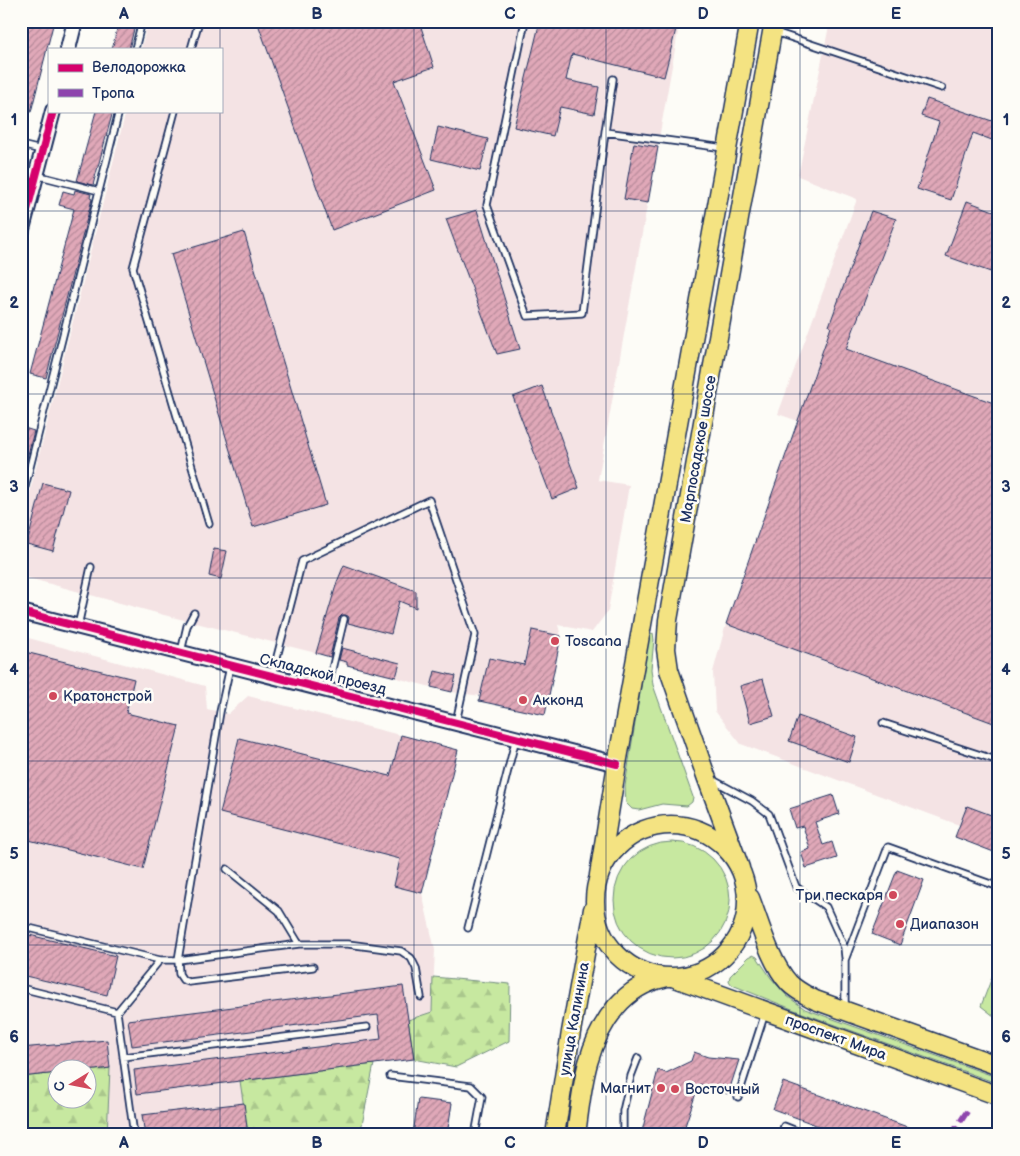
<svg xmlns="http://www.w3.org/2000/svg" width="1020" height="1156" font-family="'Balsamiq Sans',sans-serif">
<defs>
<pattern id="forest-firs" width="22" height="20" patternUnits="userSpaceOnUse" patternTransform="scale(1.25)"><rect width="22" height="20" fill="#c7e8a0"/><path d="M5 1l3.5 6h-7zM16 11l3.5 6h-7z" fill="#aac78c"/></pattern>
<pattern id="park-tufts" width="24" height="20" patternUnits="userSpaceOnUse" patternTransform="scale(1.25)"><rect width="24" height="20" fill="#c7e8a0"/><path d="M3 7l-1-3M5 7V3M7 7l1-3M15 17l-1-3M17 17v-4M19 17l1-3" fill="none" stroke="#aac78c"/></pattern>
<pattern id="building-hatch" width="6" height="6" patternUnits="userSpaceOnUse" patternTransform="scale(1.25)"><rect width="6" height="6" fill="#e0a8b8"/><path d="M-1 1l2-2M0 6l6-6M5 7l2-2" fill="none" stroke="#b58999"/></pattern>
</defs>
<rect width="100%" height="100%" fill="#fdfcf7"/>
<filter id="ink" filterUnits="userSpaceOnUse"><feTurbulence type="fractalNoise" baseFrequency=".02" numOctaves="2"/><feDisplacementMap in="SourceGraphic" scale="10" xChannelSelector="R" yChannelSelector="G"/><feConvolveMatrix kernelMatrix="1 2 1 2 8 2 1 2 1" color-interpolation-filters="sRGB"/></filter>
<g filter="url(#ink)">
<!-- built -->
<path fill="#f4e3e4" d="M148,21H680L598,480L629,485L608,611L592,632L558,625L561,636L532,630L524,665L489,658L481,696L452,692L431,687L347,665L329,657L316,653L164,615L21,576V527L126,111H221V49H141Z
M830,21H999V854L955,837L959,825L741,744L715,711L713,672L726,624L798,421L778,414L857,199L798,176Z
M21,160L30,162L21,199Z
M21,636L205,686L207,709L228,714L248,696L458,750L422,893L435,950L432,1012L408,1020L414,1059L241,1081L248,1135H107L109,1069L88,1071V1068H58L57,1073L21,1077Z"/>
<!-- green -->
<path fill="#c7e8a0" stroke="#718c7f" d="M653,633L654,640L651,669L653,685L693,797L692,802L687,806L662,804L639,810L632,809L626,803L625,786L649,636Z
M614 900a58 58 0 1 1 116 0a58 58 0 1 1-116 0Z
M753,955L757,957L771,978L787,996L805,1009L999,1078V1084L797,1011L732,985L729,981L730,976L749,957Z"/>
<!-- forest -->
<path fill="url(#forest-firs)" stroke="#718c7f" d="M433,977L510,984L509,1041L456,1067L414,1059L408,1020L432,1012Z
M374,1064L360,1135H248L240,1081Z
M110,1068L107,1135H21V1077L57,1073L58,1098H88V1071Z"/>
<!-- park -->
<path fill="url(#park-tufts)" stroke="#718c7f" d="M999,959V1020L981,1006Z"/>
<!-- building -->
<path fill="url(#building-hatch)" stroke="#1b2f5e" d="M29,21H54L31,112L21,110V54Z
M119,21H136L129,49H112Z
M257,21H419L434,67L394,81L436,190L332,230Z
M540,21H678L664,77L572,54L566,80L599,87L594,114L560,107L553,136L514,127Z
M927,99L998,123L992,140L973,133L951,200L917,189L939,122L921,116Z
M96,111H113L93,185L77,181Z
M438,127L488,139L480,171L431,159Z
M634,143L658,147L648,203L624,199Z
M75,190L91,194L90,198L92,199L46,378L30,374L74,209L59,205L63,191L74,194Z
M967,201L999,213V275L946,256Z
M477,210L520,349L497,354L446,219Z
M871,211L896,219L846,349L999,405V725L726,624L831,327L829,326Z
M244,232L326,505L253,527L171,254Z
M542,386L579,488L552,499L513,397Z
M21,427L34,431L24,470L21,469Z
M43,483L69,490L53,551L27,544Z
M214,549L227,551L221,579L209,576Z
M344,565L416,591V608L399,601L391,634L348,623L349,618L348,616L342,615L339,618L330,657L316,653L337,582Z
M532,630L561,636L545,715L479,701L489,658L524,665Z
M342,648L400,663L396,677L347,665V662L339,660Z
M21,651L134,679L126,713L179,726L143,869L21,838Z
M435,671L456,676L452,692L431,687Z
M763,679L774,716L750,723L740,686Z
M798,716L857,737L849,762L789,741Z
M401,735L458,750L422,893L394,886L400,859L220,813L239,738L390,776Z
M833,795L839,814L815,822L823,845L832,842L837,858L806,868L801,852L810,849L803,826L795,828L789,809Z
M967,806L999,818V854L955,837Z
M897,870L924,880L900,945L872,934Z
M21,933L116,956L107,995L21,975Z
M403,986L414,1059L137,1094L134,1070L381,1039L378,1015L132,1046L128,1020Z
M107,1040L110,1068L88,1071V1068H58V1073L21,1077V1048Z
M694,1052L708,1057L739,1060L728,1094L699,1084L682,1135H641L658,1070L666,1073L691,1061Z
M783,1082L924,1133V1135H843L773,1109Z
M418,1099L452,1103L447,1135H413Z
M244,1103L248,1135H145L142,1115Z"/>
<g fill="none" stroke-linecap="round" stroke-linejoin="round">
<!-- service casing -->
<g stroke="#1b2f5e" stroke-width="9">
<path id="service" d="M525,21L487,205L527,316L582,313L605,132L613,79
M775,32L942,88
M135,49L142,21
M191,49L199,21
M175,111L133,268L209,524
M605,132L724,148
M21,145L41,150
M36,175L99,191
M21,503L119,111
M78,626L91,567
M181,652L187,626L194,613
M230,667L220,712L178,960L179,974L183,980L189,982L313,967
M272,676L302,561L429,500L475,635L456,722
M327,690L344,619
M883,723L999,761
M711,779L752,801L769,814L796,887L826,907L844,947L845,957
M227,869L279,911L299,944
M21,926L160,960H178L299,944H348L401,951L411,958L416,968L421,997
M468,928L516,738
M21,988L117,1012L160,960
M845,1009V960L888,847L999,887
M117,1012L134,1135
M123,1057L367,1027
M390,1076L471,1086L482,1097L475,1135
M738,1097L765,1013
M623,1135V1111L631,1076L638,1058
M781,1135L784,1126L807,1135"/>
</g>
<!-- tertiary casing -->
<g stroke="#1b2f5e" stroke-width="18">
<path id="tertiary" d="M68,49L75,21
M21,233L53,111
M21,612L617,764"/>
</g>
<!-- primary casing -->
<g stroke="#1b2f5e" stroke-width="21">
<path id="primary" d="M595 901a76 76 0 1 1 152 0a76 76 0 1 1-152 0Z
M740,868L706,776L669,670L666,649L668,620L774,21
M599,875L617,764L750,21
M750,898C760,924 770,962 789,983C797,991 806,995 815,1000L999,1066
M675,978L999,1096
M555,1135L571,1032L593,909
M576,1135C582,1089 585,1045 616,1007C629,992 644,982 664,978"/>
</g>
<!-- service -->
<use href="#service" stroke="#fdfcf7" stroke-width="5.5"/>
<!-- tertiary -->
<use href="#tertiary" stroke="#fdfcf7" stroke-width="14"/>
<!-- primary -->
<use href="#primary" stroke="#f4e382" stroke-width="18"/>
<!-- quiet -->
<path stroke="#8e44ad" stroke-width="6" stroke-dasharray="12 6" stroke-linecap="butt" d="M949,1135L955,1130L968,1110"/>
<!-- cycleway casing -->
<g stroke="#fdfcf7" stroke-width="11">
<path id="cycleway" d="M21,233L53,111
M21,612L617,764"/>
</g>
<!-- cycleway -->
<use href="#cycleway" stroke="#d6006c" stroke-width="8"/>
</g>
</g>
<!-- grid -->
<path fill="none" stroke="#1b2f5e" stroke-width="1" stroke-opacity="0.55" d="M220,21V49M414,21V1135M606,21V1135M800,21V1135M220,111V1135M21,211H999M21,394H999M21,578H999M21,761H999M21,945H999"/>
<!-- markers -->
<g fill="#d1495b" stroke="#fdfcf7" stroke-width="2">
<circle cx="555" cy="641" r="5"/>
<circle cx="53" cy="696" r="5"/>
<circle cx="523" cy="700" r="5"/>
<circle cx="893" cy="895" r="5"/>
<circle cx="900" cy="924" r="5"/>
<circle cx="661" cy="1088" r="5"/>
<circle cx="675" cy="1089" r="5"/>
</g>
<g text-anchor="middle" stroke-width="5" stroke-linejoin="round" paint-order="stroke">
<!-- street labels -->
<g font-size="15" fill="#1b2f5e" stroke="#fdfcf7">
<text transform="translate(698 449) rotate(-80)" y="5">Марпосадское шоссе</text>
<text transform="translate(323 674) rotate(14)" y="5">Складской проезд</text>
<text transform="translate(574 1019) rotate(-80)" y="5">улица Калинина</text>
<text transform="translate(836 1037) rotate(20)" y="5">проспект Мира</text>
</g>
<!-- poi labels -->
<g font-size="15" fill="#1b2f5e" stroke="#fdfcf7" text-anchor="start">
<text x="565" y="646">Toscana</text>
<text x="63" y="701">Кратонстрой</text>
<text x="533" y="705">Акконд</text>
<text x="883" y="900" text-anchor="end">Три пескаря</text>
<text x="910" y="929">Диапазон</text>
<text x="651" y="1093" text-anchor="end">Магнит</text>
<text x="685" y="1094">Восточный</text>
</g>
</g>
<!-- margin -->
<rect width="1020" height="1156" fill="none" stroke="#fdfcf7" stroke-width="55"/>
<!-- legend -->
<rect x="48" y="48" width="175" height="65" fill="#fdfcf7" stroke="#a3aaba"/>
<rect x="58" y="64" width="25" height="8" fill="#d6006c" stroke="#a3aaba"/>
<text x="92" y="72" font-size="15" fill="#1b2f5e">Велодорожка</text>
<rect x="58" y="89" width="25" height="8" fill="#8e44ad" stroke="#a3aaba"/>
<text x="92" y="98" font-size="15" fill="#1b2f5e">Тропа</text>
<!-- north arrow -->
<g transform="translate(72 1084) rotate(260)"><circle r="24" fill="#fdfcf7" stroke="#a3aaba"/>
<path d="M0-4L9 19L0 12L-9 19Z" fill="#d1495b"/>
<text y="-8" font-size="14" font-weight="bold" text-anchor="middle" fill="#1b2f5e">С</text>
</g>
<rect x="28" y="28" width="964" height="1100" fill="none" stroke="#1b2f5e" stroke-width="2"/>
<g font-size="16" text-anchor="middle" font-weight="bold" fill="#1b2f5e">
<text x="124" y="19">A</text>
<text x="317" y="19">B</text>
<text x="510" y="19">C</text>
<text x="703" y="19">D</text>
<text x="896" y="19">E</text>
<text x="14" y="125">1</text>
<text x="1006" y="125">1</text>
<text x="14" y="308">2</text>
<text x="1006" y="308">2</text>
<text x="14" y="492">3</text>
<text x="1006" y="492">3</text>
<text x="14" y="675">4</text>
<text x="1006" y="675">4</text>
<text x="14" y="859">5</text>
<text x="1006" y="859">5</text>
<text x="14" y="1042">6</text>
<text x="1006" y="1042">6</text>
<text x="124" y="1148">A</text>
<text x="317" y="1148">B</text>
<text x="510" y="1148">C</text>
<text x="703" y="1148">D</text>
<text x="896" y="1148">E</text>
</g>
</svg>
